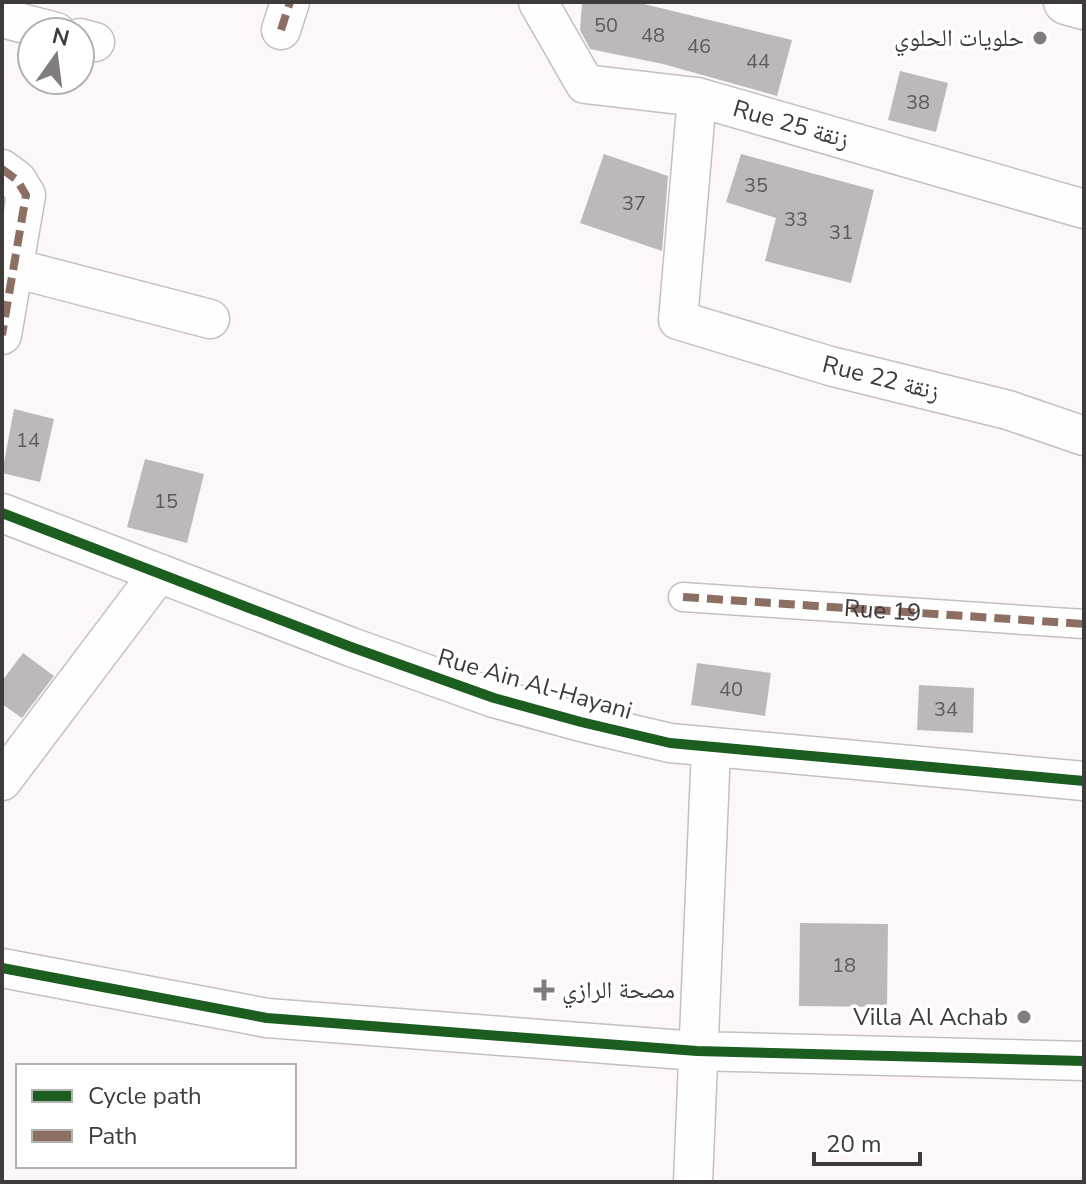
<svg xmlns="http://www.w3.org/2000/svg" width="1086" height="1184" font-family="'Nunito Sans','Noto Naskh Arabic',sans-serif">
<rect width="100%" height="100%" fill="#fdf8f7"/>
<!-- building -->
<path fill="#bdb9b9" d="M582,2H636L792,40L777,96L663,64L590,49L580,30Z
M900,71L948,83L936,132L888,120Z
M604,154L668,176L662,251L580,223Z
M741,154L874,190L851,283L765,261L776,218L726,202Z
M14,409L54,419L40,482L2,473Z
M145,459L204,474L187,543L127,527Z
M23,653L54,676L22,718L2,704V681Z
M697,663L771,673L765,716L691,705Z
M919,685L974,688L973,733L917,730Z
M800,923L888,924L887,1007L799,1006Z"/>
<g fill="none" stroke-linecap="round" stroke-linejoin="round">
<!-- pedestrian casing -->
<g stroke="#c4c0bf" stroke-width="31">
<path id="pedestrian" d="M683,597L1084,624"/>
</g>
<!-- minor casing -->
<g stroke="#c4c0bf" stroke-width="41">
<path id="minor" d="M538,2L585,84L697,97L1084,209
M2,18L56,32
M281,30L290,2
M80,38L95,42
M697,97L678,320L830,366L1008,410L1084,436
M2,169L17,180L26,195L2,335
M14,268L210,319
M2,513L351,647L494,698L581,722L670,743L1084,781
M2,781L159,573
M2,968L267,1018L697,1051L1084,1061
M693,1182L711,748"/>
</g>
<!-- secondary casing -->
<g stroke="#c4c0bf" stroke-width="47">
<path id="secondary" d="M1066,2L1084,7"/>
</g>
<!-- pedestrian -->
<use href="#pedestrian" stroke="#fffefe" stroke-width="28"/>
<!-- minor -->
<use href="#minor" stroke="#fffefe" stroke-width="38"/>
<!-- secondary -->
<use href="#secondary" stroke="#fffefe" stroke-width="44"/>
<!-- quiet -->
<g stroke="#8d6e63" stroke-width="8" stroke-dasharray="16 8" stroke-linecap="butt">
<path d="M281,30L290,2"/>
<path d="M2,169L17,180L26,195L2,335"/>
<path id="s1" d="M683,597L1084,624"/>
</g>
<!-- cycleway casing -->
<g stroke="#fff" stroke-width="15">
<path id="cycleway" d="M2,513L351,647L494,698L581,722L670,743L1084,781
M2,968L267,1018L697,1051L1084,1061"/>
</g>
<!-- cycleway -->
<use href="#cycleway" stroke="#1b5e20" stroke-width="10"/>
</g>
<!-- markers -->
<g fill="#817d7c" stroke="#fff" stroke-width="3">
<circle cx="1040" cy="38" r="8"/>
<path d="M540 978h8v8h8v8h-8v8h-8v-8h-8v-8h8z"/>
<circle cx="1024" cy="1017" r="8"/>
</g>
<g text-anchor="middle" stroke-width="7" stroke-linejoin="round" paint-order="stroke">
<!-- number labels -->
<g font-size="20" fill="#5e5a5a">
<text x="606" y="32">50</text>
<text x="653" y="42">48</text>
<text x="699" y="53">46</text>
<text x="758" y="68">44</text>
<text x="918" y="109">38</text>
<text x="756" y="192">35</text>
<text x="634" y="210">37</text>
<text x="796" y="226">33</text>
<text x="841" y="239">31</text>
<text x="28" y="447">14</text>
<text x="166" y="508">15</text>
<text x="731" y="696">40</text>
<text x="946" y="716">34</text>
<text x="844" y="972">18</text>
</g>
<!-- poi labels -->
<g font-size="24" fill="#3e3b3a" stroke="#fff" text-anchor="end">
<text x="1024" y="46">حلويات الحلوي</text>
<text x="562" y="998" text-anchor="start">مصحة الرازي</text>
<text x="1008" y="1025">Villa Al Achab</text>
</g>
<!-- street labels -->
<g font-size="24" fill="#3e3b3a" stroke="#fff">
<text transform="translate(791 124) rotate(16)" y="8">Rue 25 زنقة</text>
<text transform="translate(881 378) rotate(14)" y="8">Rue 22 زنقة</text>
<text dy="8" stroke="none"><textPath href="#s1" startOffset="200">Rue 19</textPath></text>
<text transform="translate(535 684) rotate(16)" y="8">Rue Ain Al-Hayani</text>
</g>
</g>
<!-- border -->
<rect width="1086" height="1184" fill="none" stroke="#3e3b3a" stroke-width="8"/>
<!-- legend -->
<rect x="16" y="1064" width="280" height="104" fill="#ffffff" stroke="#b2b1b0" stroke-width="2"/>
<rect x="32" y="1090" width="40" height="12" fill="#1b5e20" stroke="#b2b1b0" stroke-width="2"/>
<text x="88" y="1104" font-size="24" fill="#3e3b3a">Cycle path</text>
<rect x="32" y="1130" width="40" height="12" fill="#8d6e63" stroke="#b2b1b0" stroke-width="2"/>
<text x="88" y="1144" font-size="24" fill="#3e3b3a">Path</text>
<!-- north arrow -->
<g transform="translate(56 56) rotate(14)"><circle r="38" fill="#ffffff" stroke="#b2b1b0" stroke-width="2"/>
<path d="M0-6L14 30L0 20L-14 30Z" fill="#817d7c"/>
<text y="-12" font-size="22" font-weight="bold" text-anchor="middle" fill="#3e3b3a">N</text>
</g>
<!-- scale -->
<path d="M814 1152v12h106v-12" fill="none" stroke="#3e3b3a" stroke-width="4"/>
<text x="826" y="1152" font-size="24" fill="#3e3b3a" stroke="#ffffff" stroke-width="6" paint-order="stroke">20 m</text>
</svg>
